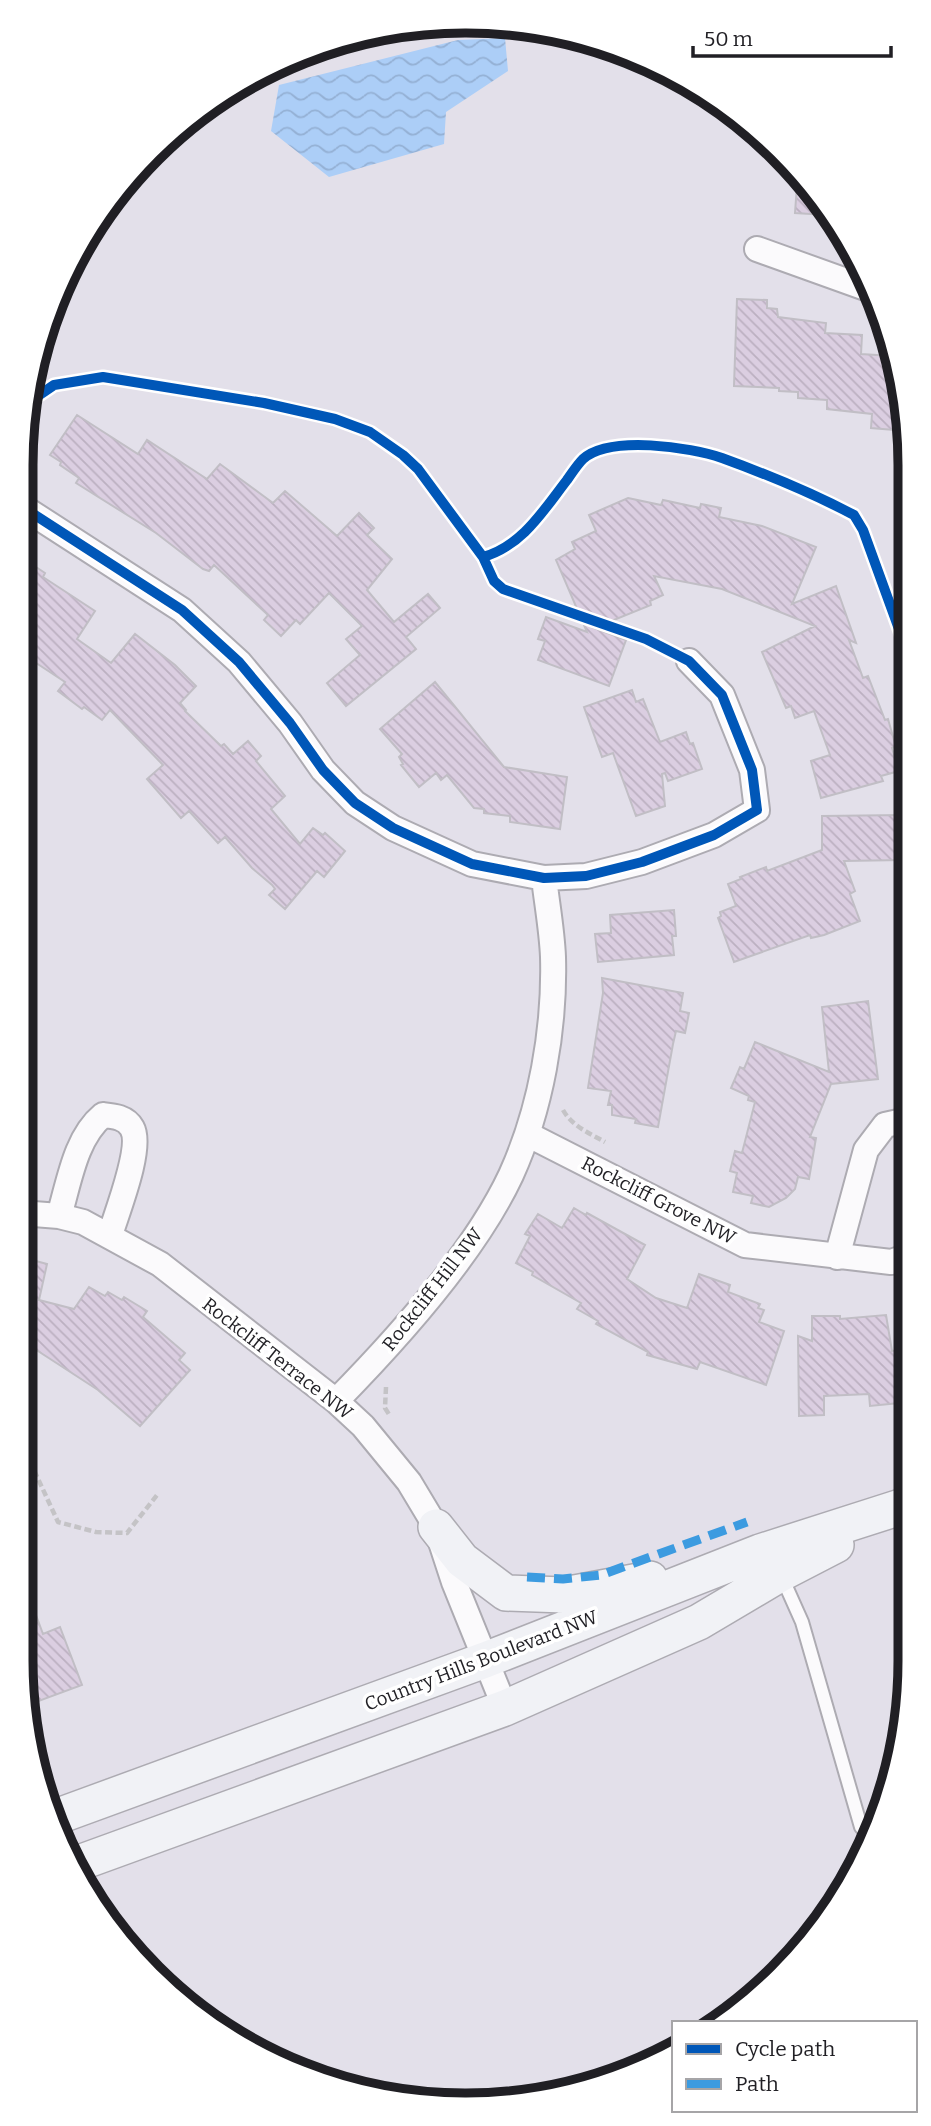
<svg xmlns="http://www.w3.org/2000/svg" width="931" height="2126" font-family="Bitter,serif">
<defs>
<pattern id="water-waves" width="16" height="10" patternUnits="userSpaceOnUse" patternTransform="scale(1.75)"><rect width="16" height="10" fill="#accef7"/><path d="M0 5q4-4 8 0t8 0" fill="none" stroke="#94b0d4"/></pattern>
<pattern id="building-back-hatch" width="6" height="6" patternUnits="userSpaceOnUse" patternTransform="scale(1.75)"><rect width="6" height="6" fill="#dbcee1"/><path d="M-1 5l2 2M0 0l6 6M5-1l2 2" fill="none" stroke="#bcb0c1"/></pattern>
</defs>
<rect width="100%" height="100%" fill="#e3e0ea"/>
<!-- water -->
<path fill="url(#water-waves)" d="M505,38L508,71L446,112L444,144L329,177L271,131L279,85L458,40Z"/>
<!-- building -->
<path fill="url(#building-back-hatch)" stroke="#c1bec5" stroke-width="2" d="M798,171L800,173L826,215L795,213Z
M737,299L767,300V308L777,309L778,317L826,323L825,333L862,335L861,354L892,356L906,407V431L871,428L872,414L827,409V400L798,398V392L779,391V388L734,386Z
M77,415L138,454L147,440L207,479L220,464L273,503L285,491L337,536L359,513L374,528L367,535L392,559L367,590L394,622L428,594L440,608L406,637L416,649L346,706L327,683L360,655L346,639L362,626L329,593L300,624L296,620L281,636L264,620L268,615L214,565L209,571L203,569L156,533L76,483L79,478L60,465L61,462L50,455Z
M628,498L661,505L663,500L700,508L701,504L721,508L719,517L762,526L816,547L792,604L836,586L856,643L849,640L863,678L868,676L885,720L888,719L896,747L892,748L899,771L881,776L883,781L821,798L811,761L830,755L814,711L795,718L791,706L786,708L762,652L815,626L722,589L654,576L663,595L650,601L651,605L594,628L626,640L609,686L538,660L545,641L538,639L546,617L587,632L556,560L575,549L572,542L596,531L589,515Z
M21,557L45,573L43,577L95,611L77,639L111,663L135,634L175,665L196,686L180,703L186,710L185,711L221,746L224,744L233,754L248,741L261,756L256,761L285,796L271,809L300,844L313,828L323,835L325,833L345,851L324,877L317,871L285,909L269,895L275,889L272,885L252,868L225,837L218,843L189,811L181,818L147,779L163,765L110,710L102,720L84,707L82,709L58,691L65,682L21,653V628L30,614L23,608L21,611Z
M435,682L504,767L567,777L560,829L510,822V816L484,813V809L474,808L447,775L441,780L436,773L419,787L401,765L403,764L399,757L402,754L380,729Z
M632,690L636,702L643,699L660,742L686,732L690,744L693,743L702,769L668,781L665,773L662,774L665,806L636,816L613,753L602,757L584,707Z
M903,815L902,860L844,861L855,891L850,894L860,921L824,935L811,938L810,935L734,962L718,918L721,916L720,912L736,906L728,884L741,879L740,877L766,867L767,871L822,850V816Z
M674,910L676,936H672L674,955L598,962L595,934L611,933L610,915Z
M602,978L683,993L680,1011L689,1013L685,1033L676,1031L673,1044L658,1127L635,1123L636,1119L612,1115V1105H608L611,1091L588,1088L603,993Z
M868,1001L878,1079L831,1084L810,1137L816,1138L809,1179L798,1177L795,1189L786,1198L769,1207L751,1203L753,1196L733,1192L737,1173L730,1171L735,1151L742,1153L755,1102L748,1100L749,1096L731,1088L740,1067L744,1069L755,1042L829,1072L822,1007Z
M574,1208L586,1215L587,1213L645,1245L627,1279L656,1298L687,1308L699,1274L730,1285L728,1292L760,1304L758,1308L764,1310L759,1322L784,1331L766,1385L700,1362L697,1369L647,1355L648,1352L596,1324L598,1321L577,1309L581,1303L532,1275L533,1272L516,1263L530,1236L525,1234L538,1214L562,1228Z
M21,1257L47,1264L39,1300L74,1309L89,1287L105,1296L108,1292L122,1300L124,1297L147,1311L143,1317L185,1353L179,1360L190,1370L140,1426L98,1390L21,1340Z
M886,1315L892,1351L909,1349V1402L870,1406L869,1394L824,1396V1415L799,1416L798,1336L812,1341V1316H840V1319Z
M23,1580L43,1634L60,1627L82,1685L28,1705L21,1661V1581Z"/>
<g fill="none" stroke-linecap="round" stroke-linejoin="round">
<!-- lane casing -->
<g stroke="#adabb2" stroke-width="16">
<path id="lane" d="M781,1575L802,1622L861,1827L868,1835"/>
</g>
<!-- street casing -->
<g stroke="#adabb2" stroke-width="28">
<path id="street" d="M757,249L874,291
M21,506L182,610L239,662L290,723L323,770L355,803L393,828L472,864L544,878L586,876L642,862L714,835L757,810L752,770L722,695L689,661
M527,1134L745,1245L891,1262L909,1256
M21,1213L59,1216L83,1222L160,1264L336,1401L363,1426L409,1482L436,1527L454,1582L505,1708
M59,1216C69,1183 75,1138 103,1115C113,1116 126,1117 132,1128C143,1147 117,1212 110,1235
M837,1257L866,1150L885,1125L903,1121L908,1122
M336,1401C397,1339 474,1254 511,1175C541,1109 555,1029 553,957C552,931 547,904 544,878"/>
</g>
<!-- secondary casing -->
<g stroke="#adabb2" stroke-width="38">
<path id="secondary" d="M436,1527L462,1560L506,1593L564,1595L650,1579
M53,1818L485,1660L760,1552L910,1504
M79,1863L505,1708L699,1622L780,1574L836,1545"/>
</g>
<!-- path -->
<path stroke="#c4c3c6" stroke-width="4.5" stroke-dasharray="7 3.5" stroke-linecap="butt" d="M563,1110C572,1126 589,1133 605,1142
M386,1387L385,1408L390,1416
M21,1442L58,1522L96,1532L127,1533L157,1495"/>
<!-- lane -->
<use href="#lane" stroke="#fbfafc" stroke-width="12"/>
<!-- street -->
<use href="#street" stroke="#fbfafc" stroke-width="24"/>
<!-- secondary -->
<use href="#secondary" stroke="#f1f2f6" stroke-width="35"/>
<!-- quiet -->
<path stroke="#3c9be0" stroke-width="9" stroke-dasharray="18 9" stroke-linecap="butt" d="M527,1577L563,1579L601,1575L747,1522"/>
<!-- cycleway casing -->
<g stroke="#fff" stroke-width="15">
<path id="cycleway" d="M32,400L54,385L103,377L264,403L335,419L370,432L403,455L418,469L483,557C522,546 543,511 567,480C572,473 577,465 583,459C610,435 690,447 722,458C766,474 812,493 854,515L863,530L907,651
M21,506L182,610L239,662L290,723L323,770L355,803L393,828L472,864L544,878L586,876L642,862L714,835L757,810L752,770L722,695L689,661L646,639L503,589L494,581L483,557"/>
</g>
<!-- cycleway -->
<use href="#cycleway" stroke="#0057b8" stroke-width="10"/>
</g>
<g text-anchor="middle" stroke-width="7" stroke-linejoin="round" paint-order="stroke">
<!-- street labels -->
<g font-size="19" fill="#201f24" stroke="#fff">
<text transform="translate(659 1200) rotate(27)" y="7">Rockcliff Grove NW</text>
<text transform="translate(432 1289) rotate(-52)" y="7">Rockcliff Hill NW</text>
<text transform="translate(278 1358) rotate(38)" y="7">Rockcliff Terrace NW</text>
<text transform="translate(481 1660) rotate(-21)" y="7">Country Hills Boulevard NW</text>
</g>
</g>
<!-- crop -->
<path d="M0 0H931V2126H0ZM465 33H466A432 432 0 0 1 898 465V1661A432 432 0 0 1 466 2093H465A432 432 0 0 1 33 1661V465A432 432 0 0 1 465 33Z" fill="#fff" fill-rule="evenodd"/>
<path fill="none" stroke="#201f24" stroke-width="9" d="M465 33H466A432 432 0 0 1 898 465V1661A432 432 0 0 1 466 2093H465A432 432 0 0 1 33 1661V465A432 432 0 0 1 465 33Z"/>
<!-- legend -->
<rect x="672" y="2021" width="245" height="91" fill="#ffffff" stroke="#a6a5a7" stroke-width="2"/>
<rect x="686" y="2044" width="35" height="10" fill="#0057b8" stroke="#a6a5a7" stroke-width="2"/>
<text x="735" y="2056" font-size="21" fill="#201f24">Cycle path</text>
<rect x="686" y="2079" width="35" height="10" fill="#3c9be0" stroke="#a6a5a7" stroke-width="2"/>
<text x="735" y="2091" font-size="21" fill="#201f24">Path</text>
<!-- scale -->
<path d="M693 46v10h198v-10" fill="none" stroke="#201f24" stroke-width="3.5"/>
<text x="704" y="46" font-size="21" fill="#201f24" stroke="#ffffff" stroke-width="5" paint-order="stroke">50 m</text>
</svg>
